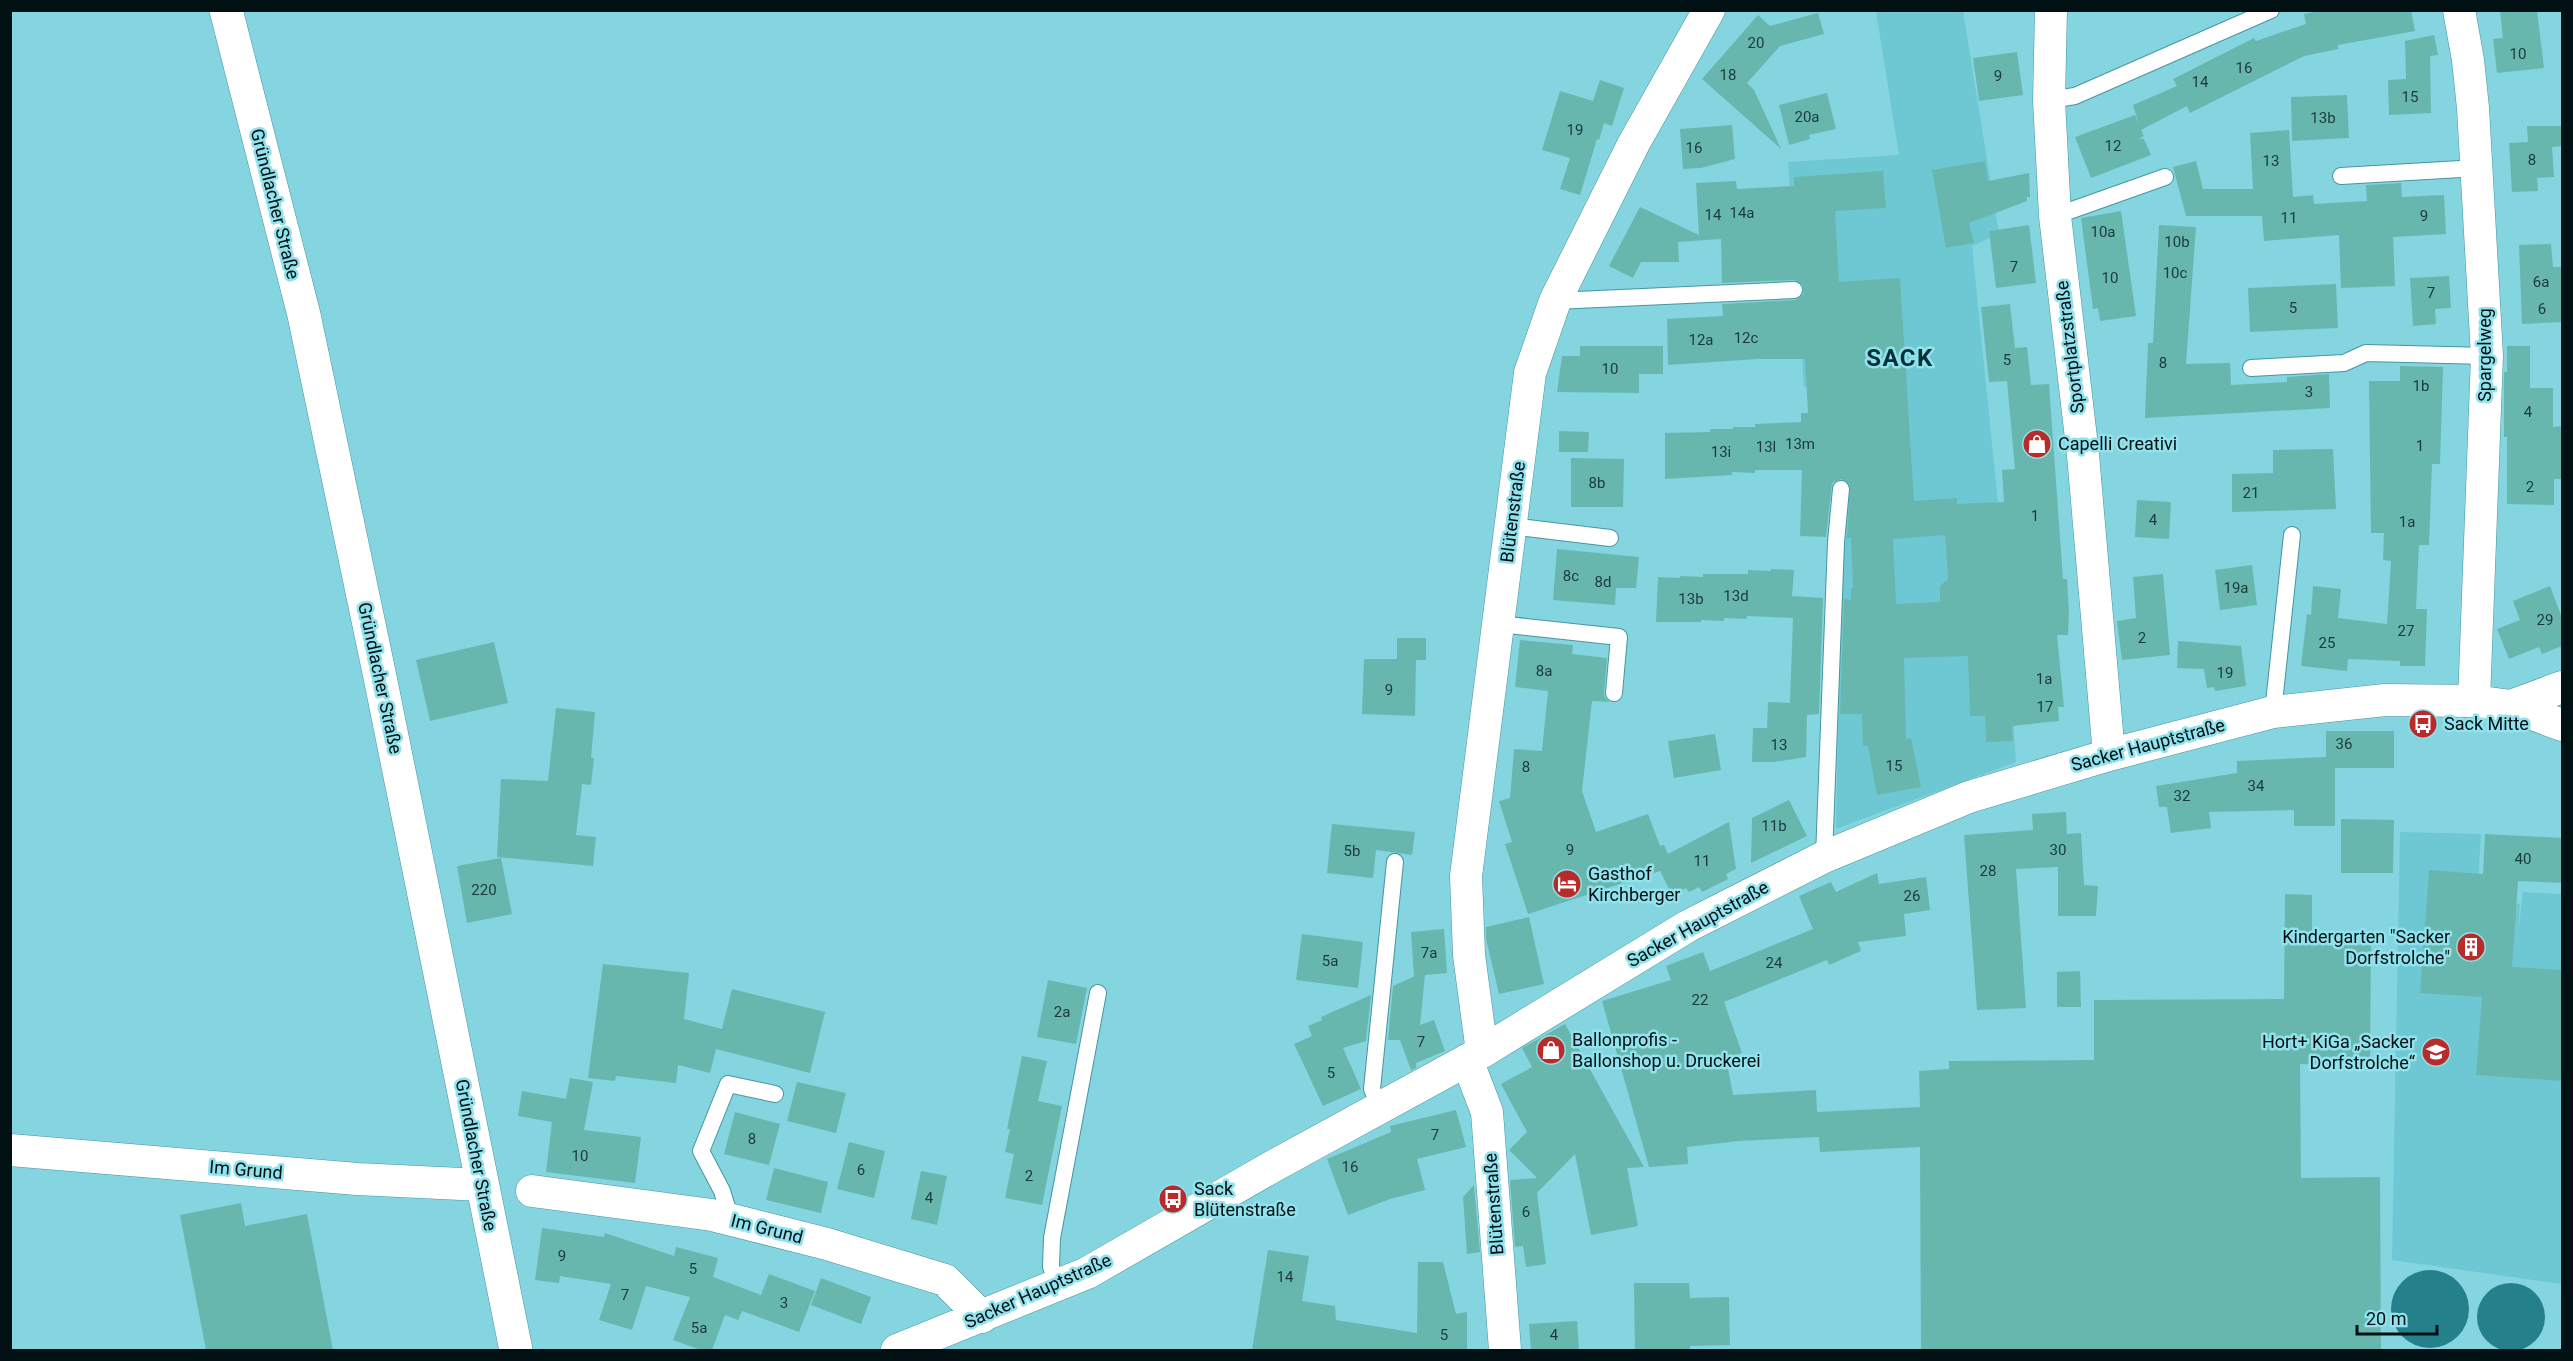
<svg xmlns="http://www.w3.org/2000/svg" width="2573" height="1361" font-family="Roboto,sans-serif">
<rect width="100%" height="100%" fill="#84d5df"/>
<!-- built -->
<path fill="#6dc8d3" d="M1876,11H1963L1999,234L1972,246L1998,503L2016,762L1836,829L1845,384L1804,387L1788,162L1899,155Z
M2400,832L2481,834L2477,900L2520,904L2518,934L2523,892L2562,894V1284L2392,1260Z"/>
<!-- water -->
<path fill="#24808b" d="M2391 1309a39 39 0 1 1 78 0a39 39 0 1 1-78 0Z
M2477 1317a34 34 0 1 1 68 0a34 34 0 1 1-68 0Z"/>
<!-- building -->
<path fill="#68b7ae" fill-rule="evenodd" d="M2322,10H2411L2415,31L2338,45V49L2304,56L2190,113L2187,106L2141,130L2144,136L2139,139H2144L2151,155L2091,178L2075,137L2135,115L2139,125L2133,105L2177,86L2173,79L2254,38L2256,41L2306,24L2304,14Z
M2500,10H2537L2544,68L2497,73L2493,39L2503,38Z
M1818,13L1824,34L1780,46L1747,83L1754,90L1781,149L1702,79L1758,15L1770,26Z
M2434,35L2438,55L2430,56L2431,113L2389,115L2388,80L2406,79L2405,41Z
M2017,52L2023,95L1979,101L1973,58Z
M1600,80L1624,88L1612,126L1604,123L1599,140L1597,139L1580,195L1560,189L1570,158L1542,150L1560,91L1593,101Z
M1827,93L1836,129L1809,135L1810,139L1789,145L1779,105Z
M2347,95L2349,138L2292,141L2291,97Z
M1732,125L1735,159L1701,168L1683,169L1680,129Z
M2527,126H2562V146L2552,147L2554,177L2537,178L2538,191L2512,192L2509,143L2528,142Z
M2289,130L2293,197L2313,195L2314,204L2367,201L2366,185L2401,183L2402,197L2444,195L2446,234L2393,237L2395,286L2341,288L2339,235L2264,241L2262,216H2186L2173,167L2196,161L2203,189H2253L2250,133Z
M1985,161L1988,181L2029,173L2030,197H2027V201L1969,223L1974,243L1946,248L1932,170Z
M1883,171L1886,208L1835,211L1839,282L1900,278L1914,501L1957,498V504L2004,502L2002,470L2015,469L2007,381L1989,382L1981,307L2010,304L2015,348L2027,347L2031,385L2049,384L2063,579H2067L2069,614L2068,635H2057L2064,707H2058L2059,721L2012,726L2013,741L1986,742L1985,716H1970L1968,656L1904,658L1906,740L1911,738L1921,787L1877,795L1868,746H1863L1862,714H1840L1844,599L1851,600V588H1853L1851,538H1847L1850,484L1841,479L1832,483L1826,537L1800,536L1802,470H1755V473L1732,472V475L1665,479V433L1710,432V429H1733V427H1755V424L1801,422V413H1808L1805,359H1758L1668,365L1667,319L1723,316L1722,304L1795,300L1804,294L1803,285L1794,280L1722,283L1721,239L1678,242L1679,262H1641L1633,278L1609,266L1640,207L1699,235L1696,183L1736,181L1737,189L1794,186V177ZM1945,535L1948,579L1940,586V602L1896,604L1893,539Z
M2121,211L2136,316L2100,321L2098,308L2093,309L2081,218Z
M2029,225L2036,283L1996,288L1989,231Z
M2159,225L2196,227L2186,364L2230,363L2231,385L2287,382V377L2329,374L2330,408L2145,418L2148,343H2153Z
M2551,244L2553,267H2562V322L2522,324L2519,245Z
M2449,276L2451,308L2435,309L2436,324L2413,326L2410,278Z
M2336,284L2338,328L2250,332L2248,288Z
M1580,346H1663V374H1639V393L1557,392L1562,356H1580Z
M2507,346H2530V388H2553V427L2562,426V479H2554V505L2507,504V437H2504V372H2507Z
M2400,366L2443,367L2440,464H2432L2429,545H2419L2416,609H2427L2425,666H2400V661L2348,659L2347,671L2301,666L2307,614L2311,615L2313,586L2341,589L2338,618L2387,624L2391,561L2383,560L2384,533H2371L2369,381H2400Z
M1559,431L1589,432L1588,452H1559Z
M2333,449L2336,509L2232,512V474L2273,473V450Z
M1571,458L1624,459L1623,507H1571Z
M2137,500L2171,502L2169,539L2135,537Z
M1557,549L1639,557L1636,588H1616L1615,605L1553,600Z
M2252,565L2257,605L2220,610L2215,570Z
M1771,569L1794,570L1792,596L1823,598L1819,714L1807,715L1806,757L1774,762H1752L1753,728H1767L1768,702L1790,703L1793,618L1747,616L1746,619L1724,618V621L1701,620V622H1656L1658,577L1680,578V576L1703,577V574H1748V570L1771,571Z
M2163,574L2170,655L2122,660L2117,621L2136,618L2133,577Z
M2550,586L2562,618V646L2542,654L2539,647L2509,659L2497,629L2520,620L2513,601Z
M1397,638H1426V660H1416L1415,716L1362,714L1364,659H1397Z
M1520,640L1573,645L1572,654L1607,658L1604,693L1605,698L1610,702L1592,701L1582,791L1596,832L1648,814L1660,846L1664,845L1668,854L1729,822L1736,869L1726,874L1728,879L1702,892L1699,887L1689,892L1686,888L1672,895L1660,871L1528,914L1505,844L1512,842L1499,801L1510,798L1514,749L1542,751L1548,691L1515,687Z
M2178,641L2241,646L2246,686L2215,691L2214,687L2207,688L2204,669L2177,668Z
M494,642L508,703L430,721L416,660Z
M556,708L595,712L591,758H594L591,785L582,784L576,835L596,837L593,866L497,857L501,779L548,781Z
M2326,731H2394V768H2335V826H2294V810L2209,812L2211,828L2171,833L2167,807H2159L2156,786L2237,773V761L2326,757Z
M1715,734L1721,770L1674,778L1668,741Z
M1789,800L1807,836L1751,863L1752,818Z
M2066,812L2067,834L2081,833L2084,885L2098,886L2096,916H2058V867L2016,869L2026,1008L1977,1010L1964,835L2033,830L2032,814Z
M2341,819L2394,820L2393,873H2341Z
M1332,824L1415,832L1412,855L1376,850L1373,878L1327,873Z
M2485,834L2562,838V883L2518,881L2512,967L2562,970V1081L2476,1075L2482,997L2420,993L2429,870L2483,874Z
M501,858L512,914L467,923L457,866Z
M1877,873L1879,884L1926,877L1930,910L1904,914L1906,936L1858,942L1861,951L1829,965L1827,960L1724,1002L1742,1053L1726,1058L1733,1095L1816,1090L1817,1112L1920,1107L1919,1071L1949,1069V1061L2094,1060V1000L2284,999L2285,894L2312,895V944L2371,945L2370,1065L2300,1064L2301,1178L2380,1177L2381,1350H1921L1920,1147L1820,1152L1819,1137L1739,1141L1687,1147L1688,1164L1649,1167L1602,1001L1671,980L1666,966L1703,952L1710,971L1813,929L1799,896L1831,882L1836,892Z
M1529,917L1544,984L1499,994L1486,939V927Z
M1444,929L1447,973L1425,975L1420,1025L1434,1020L1445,1051L1416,1063V1068L1411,1070L1400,1040H1388L1393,986L1417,975L1414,976L1411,932Z
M1302,934L1363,942L1358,988L1296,980Z
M603,964L689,973L684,1019L722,1029L732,989L825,1012L810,1073L716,1049L710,1073L678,1065L676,1083L616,1076L615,1081L588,1078Z
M2080,971L2081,1007H2057V972Z
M1048,980L1087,988L1076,1044L1037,1037Z
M1371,995L1366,1041L1343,1048L1361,1089L1323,1106L1294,1044L1312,1036L1308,1026L1322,1020L1321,1017Z
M1565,1024L1644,1167L1627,1168L1638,1226L1591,1235L1575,1154L1537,1193L1546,1264L1526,1267L1523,1246L1515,1247L1510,1180L1537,1178L1509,1150L1527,1132L1501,1084L1532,1067L1522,1048Z
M1022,1056L1047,1061L1038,1101L1062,1106L1042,1205L1005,1198L1014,1154L1005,1152L1010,1129H1007Z
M570,1078L593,1082L584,1130L641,1137L635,1183L546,1172L552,1122L518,1116L522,1091L566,1099Z
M797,1082L846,1093L836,1133L787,1121Z
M1456,1110L1466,1147L1417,1159L1425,1190L1390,1199L1348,1215L1327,1159L1391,1132L1390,1126Z
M735,1112L780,1124L769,1165L724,1154Z
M849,1142L885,1151L874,1198L837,1189Z
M774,1168L828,1182L821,1213L766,1200Z
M921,1171L947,1176L937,1225L911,1219Z
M1474,1185L1480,1252L1467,1254L1463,1197Z
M241,1203L245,1226L307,1214L333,1350H206L180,1215Z
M542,1228L604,1237L605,1233L674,1256L676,1247L718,1258L713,1277L761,1295L769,1274L815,1291L799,1332L742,1311L738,1320L725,1315L712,1350H701L673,1340L690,1297L646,1286L632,1330L599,1320L611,1284L560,1276L559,1283L535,1280Z
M1268,1250L1309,1256L1302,1301L1335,1306L1336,1320L1417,1333L1418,1262H1443L1456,1314L1467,1312V1350H1252Z
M821,1278L871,1297L861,1324L811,1305Z
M1634,1283H1689L1690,1298L1729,1297L1730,1345L1690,1346V1350H1635Z
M1577,1321L1579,1350H1531L1529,1324Z"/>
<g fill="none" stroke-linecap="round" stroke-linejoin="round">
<!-- service casing -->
<g stroke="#4596a0" stroke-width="18">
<path id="service" d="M2049,100L2075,96L2271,10
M2341,176L2478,168
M2055,216L2165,177
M1555,301L1794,290
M2251,368L2344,363L2366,353L2487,356
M1511,526L1610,538
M1499,624L1619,637L1614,693
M2273,712L2292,535
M1824,857L1836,542L1841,489
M1380,1108L1372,1089L1395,862
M731,1220L722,1191L701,1151L728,1084L775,1094
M1059,1286L1051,1267L1052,1238L1098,993"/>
</g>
<!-- minor casing -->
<g stroke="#4596a0" stroke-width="33">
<path id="minor" d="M2051,10L2049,100L2055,216L2083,455L2109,755
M2459,10L2468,60L2473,108L2487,356L2474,701
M2511,706L2562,687
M1482,1052L1469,955L1466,876L1530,373L1555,301L1634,143L1709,10
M1467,1060L1487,1112L1505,1350
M10,1150L357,1179L482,1185
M532,1191L712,1215L827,1244L945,1280L982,1317
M897,1350L1087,1273L1277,1164L1482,1052L1688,926L1824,857L1969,797L2109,755L2273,712L2385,700L2474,701L2511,706L2562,725"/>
</g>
<!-- secondary casing -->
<g stroke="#4596a0" stroke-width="34">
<path id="secondary" d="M226,10L304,315L380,677L516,1350"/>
</g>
<!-- service -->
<use href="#service" stroke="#fff" stroke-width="16"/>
<!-- minor -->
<use href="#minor" stroke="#fff" stroke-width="32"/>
<!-- secondary -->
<use href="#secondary" stroke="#fff" stroke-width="33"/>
</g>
<!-- icons -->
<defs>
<g id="shop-disc" transform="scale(1.5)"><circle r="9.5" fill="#b92a2b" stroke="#91e2ec"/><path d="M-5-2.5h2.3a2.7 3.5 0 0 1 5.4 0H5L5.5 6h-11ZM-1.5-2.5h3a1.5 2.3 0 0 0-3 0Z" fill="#fff"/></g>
<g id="bus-disc" transform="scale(1.5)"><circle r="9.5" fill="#b92a2b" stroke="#91e2ec"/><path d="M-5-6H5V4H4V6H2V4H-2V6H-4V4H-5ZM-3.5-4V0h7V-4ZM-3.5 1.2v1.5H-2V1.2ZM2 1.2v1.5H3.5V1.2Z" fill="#fff"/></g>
<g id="hotel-disc" transform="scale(1.5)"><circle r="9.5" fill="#b92a2b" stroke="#91e2ec"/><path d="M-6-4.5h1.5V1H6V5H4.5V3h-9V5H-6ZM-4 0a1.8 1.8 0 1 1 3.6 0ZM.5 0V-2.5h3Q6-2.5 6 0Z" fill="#fff"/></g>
<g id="building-disc" transform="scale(1.5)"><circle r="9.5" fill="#b92a2b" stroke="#91e2ec"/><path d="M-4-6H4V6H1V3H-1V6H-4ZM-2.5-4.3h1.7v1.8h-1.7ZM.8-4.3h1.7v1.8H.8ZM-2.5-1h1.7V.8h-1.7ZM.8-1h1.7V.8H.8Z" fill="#fff"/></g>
<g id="school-disc" transform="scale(1.5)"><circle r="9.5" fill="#b92a2b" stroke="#91e2ec"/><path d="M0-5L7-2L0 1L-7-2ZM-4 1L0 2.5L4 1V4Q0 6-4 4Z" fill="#fff"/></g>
</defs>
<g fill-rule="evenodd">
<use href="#shop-disc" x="2037" y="444"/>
<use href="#bus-disc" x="2423" y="724"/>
<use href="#hotel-disc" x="1567" y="884"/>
<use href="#building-disc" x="2471" y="947"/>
<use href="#shop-disc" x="1551" y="1050"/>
<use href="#school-disc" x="2436" y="1052"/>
<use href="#bus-disc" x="1173" y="1199"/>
</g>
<g text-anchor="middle" stroke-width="5" stroke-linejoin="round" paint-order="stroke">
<!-- number labels -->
<g font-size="15" fill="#1a3a3a">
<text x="1756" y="48">20</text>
<text x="2518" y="59">10</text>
<text x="2244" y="73">16</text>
<text x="1728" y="80">18</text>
<text x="1998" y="81">9</text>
<text x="2200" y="87">14</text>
<text x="2410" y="102">15</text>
<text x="1807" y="122">20a</text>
<text x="2323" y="123">13b</text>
<text x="1575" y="135">19</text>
<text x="2113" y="151">12</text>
<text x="1694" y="153">16</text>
<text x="2532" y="165">8</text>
<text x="2271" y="166">13</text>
<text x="1742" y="218">14a</text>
<text x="1713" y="220">14</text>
<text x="2424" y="221">9</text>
<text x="2289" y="223">11</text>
<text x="2103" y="237">10a</text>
<text x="2177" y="247">10b</text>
<text x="2014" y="272">7</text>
<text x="2175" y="278">10c</text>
<text x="2110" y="283">10</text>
<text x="2541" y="287">6a</text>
<text x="2431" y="298">7</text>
<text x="2293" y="313">5</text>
<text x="2542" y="314">6</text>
<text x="1746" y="343">12c</text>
<text x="1701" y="345">12a</text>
<text x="2007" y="365">5</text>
<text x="2163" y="368">8</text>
<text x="1610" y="374">10</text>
<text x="2421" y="391">1b</text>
<text x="2309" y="397">3</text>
<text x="2528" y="417">4</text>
<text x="1800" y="449">13m</text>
<text x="2420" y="451">1</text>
<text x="1766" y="452">13l</text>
<text x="1721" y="457">13i</text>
<text x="1597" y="488">8b</text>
<text x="2530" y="492">2</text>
<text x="2251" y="498">21</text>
<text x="2035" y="521">1</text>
<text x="2153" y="525">4</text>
<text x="2407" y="527">1a</text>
<text x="1571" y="581">8c</text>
<text x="1603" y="587">8d</text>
<text x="2236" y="593">19a</text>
<text x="1736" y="601">13d</text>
<text x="1691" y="604">13b</text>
<text x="2545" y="625">29</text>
<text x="2406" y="636">27</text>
<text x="2142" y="643">2</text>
<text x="2327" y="648">25</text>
<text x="1544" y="676">8a</text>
<text x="2225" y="678">19</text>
<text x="2044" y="684">1a</text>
<text x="1389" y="695">9</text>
<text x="2045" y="712">17</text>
<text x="2344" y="749">36</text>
<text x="1779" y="750">13</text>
<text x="1894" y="771">15</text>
<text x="1526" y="772">8</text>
<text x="2256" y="791">34</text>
<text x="2182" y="801">32</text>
<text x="1774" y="831">11b</text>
<text x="1570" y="855">9</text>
<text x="2058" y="855">30</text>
<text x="1352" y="856">5b</text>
<text x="2523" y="864">40</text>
<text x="1702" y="866">11</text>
<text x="1988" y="876">28</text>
<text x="484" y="895">220</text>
<text x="1912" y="901">26</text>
<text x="1429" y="958">7a</text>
<text x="1330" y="966">5a</text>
<text x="1774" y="968">24</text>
<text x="1700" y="1005">22</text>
<text x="1062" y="1017">2a</text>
<text x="1421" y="1047">7</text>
<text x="1331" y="1078">5</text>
<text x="1435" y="1140">7</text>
<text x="752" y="1144">8</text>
<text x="580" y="1161">10</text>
<text x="1350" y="1172">16</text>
<text x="861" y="1175">6</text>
<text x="1029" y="1181">2</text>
<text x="929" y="1203">4</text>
<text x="1526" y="1217">6</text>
<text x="562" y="1261">9</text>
<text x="693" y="1274">5</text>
<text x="1285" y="1282">14</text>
<text x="625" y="1300">7</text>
<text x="784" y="1308">3</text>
<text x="699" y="1333">5a</text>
<text x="1444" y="1340">5</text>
<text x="1554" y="1340">4</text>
</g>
<!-- street labels -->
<g font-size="18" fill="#001013" stroke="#91e2ec">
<text transform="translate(275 204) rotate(76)" y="6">Gründlacher Straße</text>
<text transform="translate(2070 347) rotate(-97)" y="6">Sportplatzstraße</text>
<text transform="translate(2485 355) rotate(-90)" y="6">Spargelweg</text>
<text transform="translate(1513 512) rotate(-83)" y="6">Blütenstraße</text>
<text transform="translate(380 678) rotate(78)" y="6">Gründlacher Straße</text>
<text transform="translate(2148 745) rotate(-15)" y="6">Sacker Hauptstraße</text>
<text transform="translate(1698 924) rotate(-29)" y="6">Sacker Hauptstraße</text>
<text transform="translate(476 1155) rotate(79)" y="6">Gründlacher Straße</text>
<text transform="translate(246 1170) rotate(5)" y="6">Im Grund</text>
<text transform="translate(1494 1204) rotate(-94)" y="6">Blütenstraße</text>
<text transform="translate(767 1229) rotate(14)" y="6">Im Grund</text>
<text transform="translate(1038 1291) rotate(-24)" y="6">Sacker Hauptstraße</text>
</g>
<!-- poi labels -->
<g font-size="18" fill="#001013" stroke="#91e2ec" text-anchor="start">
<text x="2058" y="450">Capelli Creativi</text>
<text x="2444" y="730">Sack Mitte</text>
<text x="1588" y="880">Gasthof<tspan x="1588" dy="21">Kirchberger</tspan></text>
<text x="2450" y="943" text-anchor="end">Kindergarten "Sacker<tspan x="2450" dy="21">Dorfstrolche"</tspan></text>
<text x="1572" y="1046">Ballonprofis -<tspan x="1572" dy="21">Ballonshop u. Druckerei</tspan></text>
<text x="2415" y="1048" text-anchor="end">Hort+ KiGa „Sacker<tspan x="2415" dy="21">Dorfstrolche“</tspan></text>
<text x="1194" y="1195">Sack<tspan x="1194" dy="21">Blütenstraße</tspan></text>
</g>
<!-- district labels -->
<g font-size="24" font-weight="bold" letter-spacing="1.5" fill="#013136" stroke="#91e2ec">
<text x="1900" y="366">SACK</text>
</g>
</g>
<!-- border -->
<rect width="2573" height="1361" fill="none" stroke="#001013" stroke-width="24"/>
<!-- scale -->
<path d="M2357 1325v9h80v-9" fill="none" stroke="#001013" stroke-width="3"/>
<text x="2366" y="1325" font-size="18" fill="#001013" stroke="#91e2ec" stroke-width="4.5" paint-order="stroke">20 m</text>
</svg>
